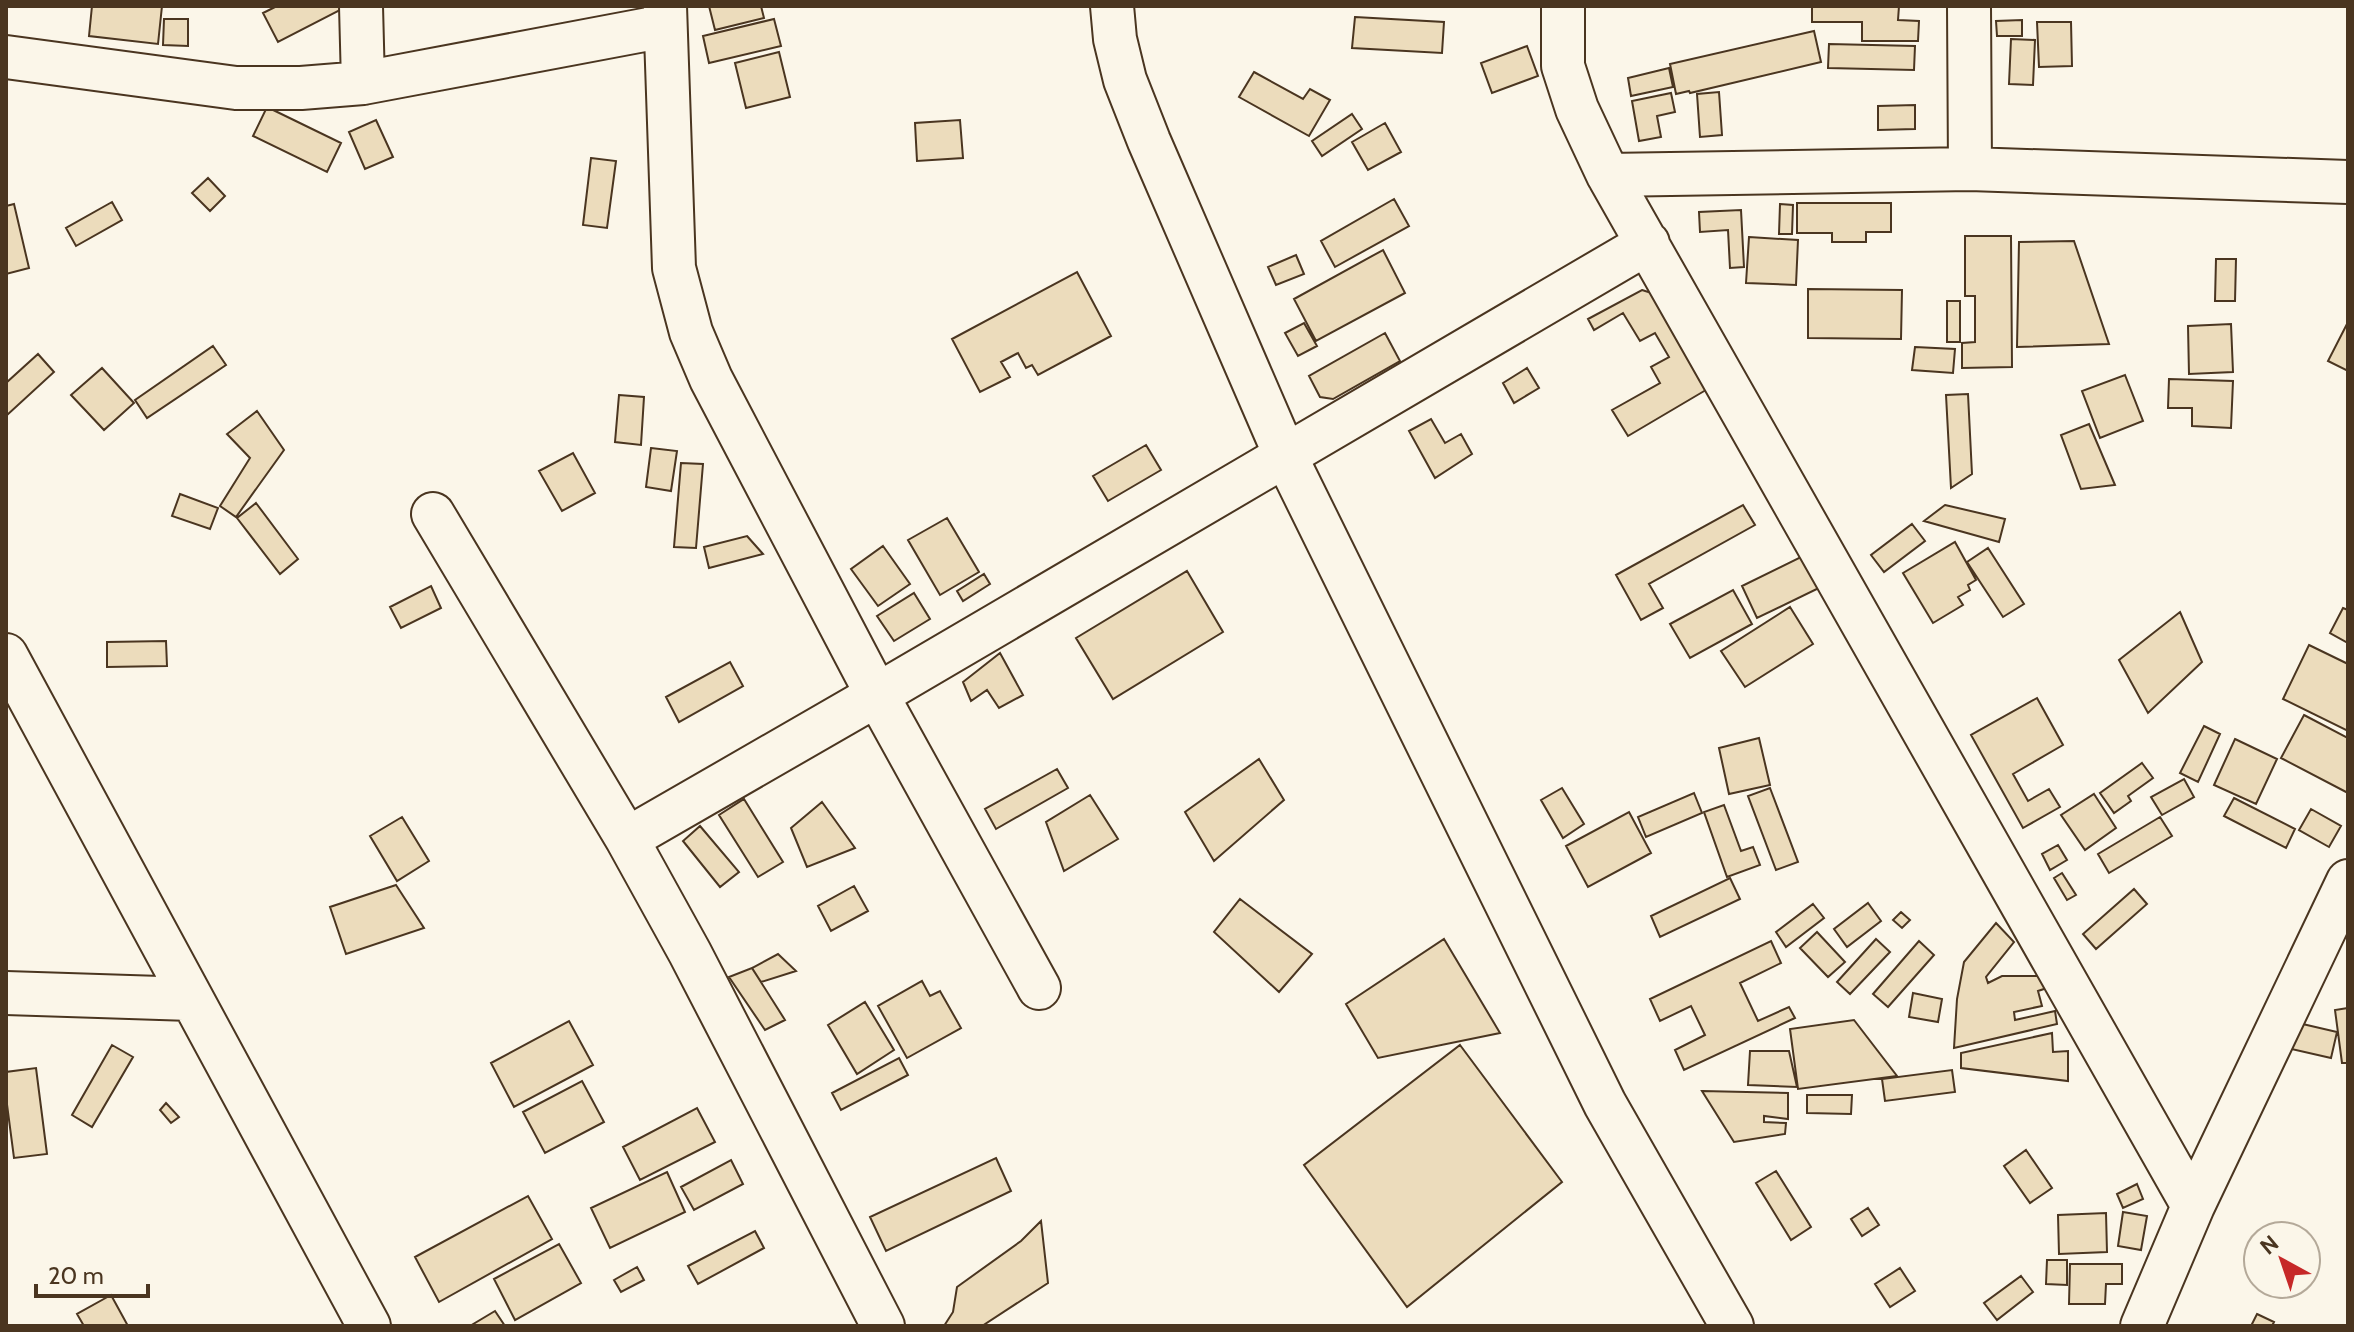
<svg xmlns="http://www.w3.org/2000/svg" width="2354" height="1332" font-family="Cabin,sans-serif">
<rect width="100%" height="100%" fill="#fbf6e9"/>
<!-- building -->
<path fill="#ecdcbc" stroke="#4a3520" stroke-width="2" d="M92,6H162L158,44L89,36Z
M277,6H346V7L278,42L263,13Z
M709,6H761L764,18L715,30Z
M1812,6H1899L1898,20L1919,21L1918,41H1862V22H1812Z
M1355,17L1444,22L1442,53L1352,48Z
M164,19H188V46L163,45Z
M774,19L781,46L709,63L703,36Z
M2022,20V36H1997L1996,21Z
M2037,22H2071L2072,66L2039,67Z
M1814,31L1821,62L1690,93L1689,91L1676,94L1670,64Z
M2011,39L2035,40L2033,85L2009,84Z
M1829,44L1915,46L1914,70L1828,68Z
M1527,46L1538,76L1492,93L1481,63Z
M779,52L790,97L746,108L735,63Z
M1669,68L1673,87L1631,96L1628,78Z
M1254,72L1303,99L1310,89L1330,100L1309,136L1239,97Z
M1719,92L1722,135L1700,137L1697,94Z
M1671,93L1675,112L1657,116L1661,137L1639,141L1632,101Z
M1915,105V129L1878,130V106Z
M267,107L341,143L327,172L253,136Z
M1352,114L1362,129L1322,156L1312,141Z
M376,120L393,157L365,169L349,132Z
M960,120L963,158L917,161L915,123Z
M1385,123L1401,152L1368,170L1352,142Z
M591,158L616,161L607,228L583,225Z
M208,178L225,196L210,211L192,193Z
M1394,199L1409,226L1335,267L1321,241Z
M112,202L122,220L76,246L66,228Z
M1797,203H1891V232H1866V242H1832V233H1797Z
M14,204L29,268L6,274V206Z
M1780,204L1793,205L1792,234H1779Z
M1741,210L1744,267L1730,268L1728,230L1700,232L1699,212Z
M1965,236H2011L2012,367L1962,368V343L1975,342V296H1965Z
M1749,237L1798,240L1796,285L1746,283Z
M2074,241L2109,344L2017,347L2019,242Z
M1383,250L1405,293L1316,341L1294,299Z
M1296,255L1304,274L1276,285L1268,267Z
M2216,259H2236L2235,301H2215Z
M1077,272L1111,336L1038,375L1032,365L1026,368L1018,353L1001,362L1010,377L980,392L952,339Z
M1808,289L1902,290L1901,339L1808,338Z
M1642,290L1658,295L1711,387L1628,436L1612,410L1660,383L1651,367L1669,357L1655,333L1640,341L1623,313L1594,330L1588,319Z
M1947,301H1960V342H1947Z
M2348,322V371L2328,361Z
M1304,323L1317,346L1298,356L1285,333Z
M2231,324L2233,372L2189,374L2188,326Z
M1385,333L1400,361L1333,399L1320,397L1309,376Z
M213,346L226,365L147,418L135,400Z
M1915,347L1955,349L1953,373L1912,370Z
M38,354L54,372L6,416V383Z
M102,368L134,403L104,430L71,395Z
M1527,368L1539,388L1514,403L1503,383Z
M2125,375L2143,421L2100,438L2082,391Z
M2169,379L2233,381L2231,428L2192,426V408H2168Z
M1968,394L1972,474L1951,488L1946,395Z
M619,395L644,397L641,445L615,442Z
M257,411L284,450L236,517L220,506L250,458L227,434Z
M1431,419L1445,443L1461,434L1472,454L1435,478L1409,431Z
M2089,424L2115,485L2081,489L2061,435Z
M1146,445L1161,470L1108,501L1093,476Z
M651,448L677,451L671,491L646,487Z
M573,453L595,493L562,511L539,471Z
M681,463L703,464L696,548L674,547Z
M180,494L218,508L210,529L172,516Z
M256,503L298,559L280,574L237,518Z
M1743,505L1755,525L1649,584L1663,608L1641,620L1616,575Z
M1945,505L2005,519L1999,542L1924,521Z
M947,518L979,572L940,595L908,540Z
M1912,524L1925,541L1884,572L1871,555Z
M747,536L763,554L709,568L704,547Z
M1955,542L1976,580L1968,585L1970,590L1958,597L1963,605L1933,623L1903,573Z
M883,546L910,584L878,606L851,569Z
M1988,548L2024,604L2003,617L1967,562Z
M1807,554L1823,586L1757,618L1742,586Z
M1187,571L1223,632L1113,699L1076,638Z
M984,574L990,584L963,601L957,591Z
M431,586L441,608L401,628L390,607Z
M1733,590L1752,624L1690,658L1670,624Z
M914,593L930,619L894,641L877,616Z
M1790,607L1813,644L1745,687L1721,651Z
M2343,608L2348,610V643L2330,633Z
M2180,612L2202,662L2148,713L2119,660Z
M166,641L167,666L107,667V642Z
M2309,645L2348,664V731L2283,699Z
M1000,653L1023,695L999,708L987,690L971,701L963,682Z
M730,662L743,686L679,722L666,697Z
M2037,698L2063,745L2013,774L2028,801L2049,789L2060,807L2023,828L1971,735Z
M2304,715L2348,738V793L2281,758Z
M2204,726L2220,734L2198,782L2180,773Z
M1759,738L1770,785L1729,794L1719,748Z
M2235,739L2277,759L2256,804L2214,785Z
M1259,759L1284,800L1214,861L1185,812Z
M2142,763L2153,778L2128,796L2131,801L2114,813L2100,793Z
M1057,769L1068,788L996,829L985,809Z
M2184,779L2194,797L2162,815L2151,797Z
M1562,788L1584,824L1563,838L1541,800Z
M1770,788L1798,862L1776,870L1748,796Z
M1694,793L1702,813L1646,837L1638,817Z
M2094,794L2116,828L2085,850L2061,815Z
M1090,795L1118,839L1064,871L1046,822Z
M2234,798L2295,829L2286,848L2224,816Z
M744,799L783,862L758,877L719,815Z
M822,802L855,848L807,867L791,828Z
M1724,805L1741,851L1753,847L1760,865L1727,877L1704,812Z
M2311,809L2341,826L2329,847L2299,830Z
M1629,812L1651,853L1588,887L1566,846Z
M402,817L429,861L397,881L370,836Z
M2160,817L2172,836L2109,873L2098,854Z
M700,826L739,872L720,887L683,841Z
M2058,845L2067,860L2050,870L2042,854Z
M2062,873L2076,895L2067,900L2054,878Z
M1730,878L1740,899L1660,937L1651,916Z
M396,885L424,928L346,954L330,907Z
M854,886L868,911L831,931L818,906Z
M2134,889L2147,904L2096,949L2083,934Z
M1240,899L1312,954L1279,992L1214,932Z
M1868,903L1881,921L1847,947L1834,929Z
M1813,904L1824,918L1786,947L1776,932Z
M1901,912L1910,920L1902,928L1893,920Z
M1996,923L2014,942L1986,977L1988,983L2002,976H2049L2050,987L2038,991L2042,1006L2014,1012L2015,1020L2055,1011L2057,1024L1954,1048L1957,999L1964,962Z
M1817,932L1845,962L1828,977L1800,948Z
M1444,939L1500,1033L1378,1058L1346,1004Z
M1876,939L1890,952L1850,994L1837,982Z
M1771,941L1781,963L1740,983L1758,1021L1789,1007L1795,1018L1684,1070L1675,1050L1705,1035L1691,1006L1660,1021L1650,999Z
M1919,941L1934,955L1888,1007L1873,994Z
M778,954L796,971L761,982L752,968Z
M752,968L785,1020L765,1030L729,977Z
M922,981L930,996L940,991L961,1028L907,1058L878,1006Z
M1913,993L1942,999L1938,1022L1909,1017Z
M865,1002L894,1050L857,1074L828,1025Z
M2348,1008V1063H2342L2335,1010Z
M1854,1020L1897,1076L1798,1089L1790,1029Z
M569,1021L593,1065L514,1107L491,1063Z
M2294,1022L2337,1032L2331,1058L2287,1048Z
M2052,1033L2053,1052L2068,1051V1081L1961,1068V1053Z
M112,1045L133,1057L92,1127L72,1115Z
M1460,1045L1562,1182L1407,1307L1304,1165Z
M1750,1051H1789L1797,1087L1748,1085Z
M899,1058L908,1075L841,1110L832,1093Z
M36,1068L47,1154L14,1158L6,1097V1072Z
M1952,1070L1955,1092L1885,1101L1882,1079Z
M582,1081L604,1122L545,1153L523,1112Z
M1702,1091L1788,1093V1119L1764,1116V1122L1786,1123L1785,1134L1734,1142Z
M1807,1095H1852L1851,1114L1807,1113Z
M166,1103L179,1117L171,1123L160,1110Z
M697,1108L715,1142L640,1180L623,1147Z
M2026,1150L2052,1188L2030,1203L2004,1166Z
M996,1158L1011,1191L886,1251L870,1217Z
M731,1160L743,1184L694,1210L681,1187Z
M1776,1171L1811,1227L1791,1240L1756,1183Z
M667,1172L685,1212L610,1248L591,1208Z
M2137,1184L2143,1199L2123,1208L2117,1194Z
M528,1196L552,1239L439,1302L415,1257Z
M1868,1208L1879,1225L1862,1236L1851,1219Z
M2123,1212L2147,1216L2141,1250L2118,1246Z
M2106,1213L2107,1252L2059,1254L2058,1215Z
M1041,1221L1048,1283L982,1326H944L953,1312L957,1287L1021,1241Z
M755,1231L764,1248L698,1284L688,1266Z
M559,1244L581,1283L515,1320L494,1279Z
M2047,1260H2067V1285L2046,1284Z
M2070,1264H2122V1284H2106L2105,1304H2069Z
M637,1267L644,1280L621,1292L614,1280Z
M1900,1268L1915,1291L1890,1307L1875,1284Z
M2021,1276L2033,1292L1997,1320L1984,1303Z
M111,1295L128,1326H84L77,1314Z
M495,1311L505,1326H470Z
M2257,1314L2274,1322L2272,1326H2251Z"/>
<g fill="none" stroke-linecap="round" stroke-linejoin="round">
<!-- minor casing -->
<g stroke="#4a3520" stroke-width="46">
<path id="minor" d="M361,6L363,83
M665,6L674,268L691,332L711,379L877,695L1039,988
M1112,6L1115,39L1125,80L1149,141L1285,455L1605,1104L1732,1326
M1563,6V66L1577,109L1608,175L2193,1206
M1969,6L1970,169
M6,57L236,88H301L363,83L665,26
M1608,175L1970,169L2348,182
M433,514L627,839L690,953L883,1326
M6,655L369,1326
M627,839L877,695L1648,243
M6,993L191,999
M2142,1326L2193,1206L2348,881"/>
</g>
<!-- minor -->
<use href="#minor" stroke="#fbf6e9" stroke-width="42"/>
</g>
<!-- border -->
<rect width="2354" height="1332" fill="none" stroke="#4a3520" stroke-width="16"/>
<!-- north arrow -->
<g transform="translate(2282 1260) rotate(320)"><circle r="38" fill="#fbf6e9" stroke="#b4a999" stroke-width="2"/>
<path d="M0-6L14 30L0 20L-14 30Z" fill="#c62828"/>
<text y="-12" font-size="22" font-weight="bold" text-anchor="middle" fill="#4a3520">N</text>
</g>
<!-- scale -->
<path d="M36 1284v12h112v-12" fill="none" stroke="#4a3520" stroke-width="4"/>
<text x="48" y="1284" font-size="24" fill="#4a3520" stroke="#fbf6e9" stroke-width="6" paint-order="stroke">20 m</text>
</svg>
